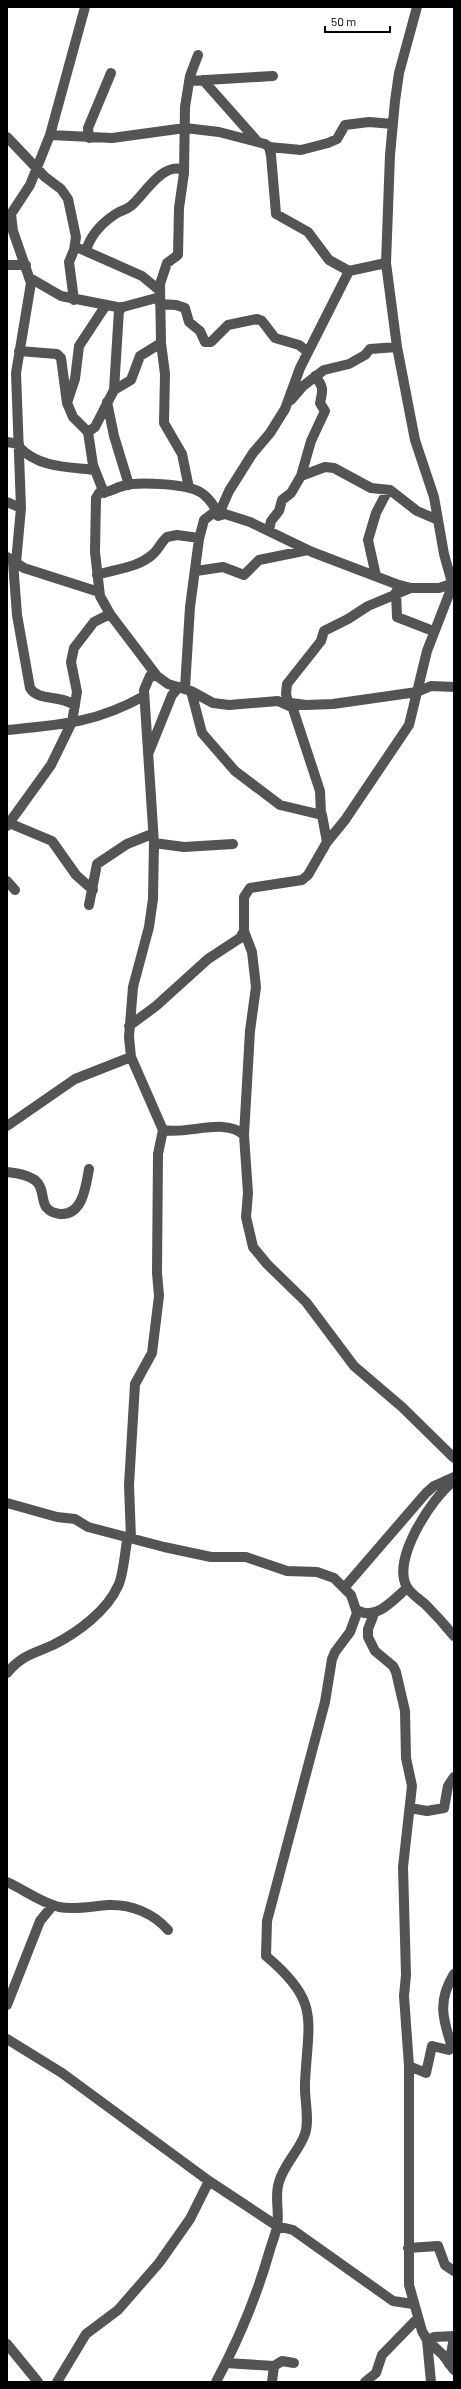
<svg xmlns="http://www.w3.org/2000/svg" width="461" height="2389" font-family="Barlow,sans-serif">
<rect width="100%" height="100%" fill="#fff"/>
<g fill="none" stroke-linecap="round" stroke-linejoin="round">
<!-- minor -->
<path stroke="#545454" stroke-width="10" d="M417,7L399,73L395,101L390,155L386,263L397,347L415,440L434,497L444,554L454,590
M203,80L257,141
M189,81L273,76
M50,135L112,138L185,128L219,132L265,144L269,147L271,155L276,214L308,232L329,260L349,271
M7,137L45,177L61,189L68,199L76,237L74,250L69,262L74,300
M89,138L88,128L111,73
M269,147L301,150L328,143L337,139L345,125L369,122L393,124
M81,249L142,276L159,290
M86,251C90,236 101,224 114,215C120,210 128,210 133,204C145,193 162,164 181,169L184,173
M7,265H26
M30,278L61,296L122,308
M160,304L176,305L185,308L189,322L200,331L205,342H211L228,325L257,319L262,321L275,338L299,345L308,352
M161,343L165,374L164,423L182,454L189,488
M19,351L57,354L61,358L67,403L73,417L88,432L93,465L104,493
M114,390L119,310L123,307L160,297
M291,400L303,386L324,370L349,364L365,355L370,349L397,347
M107,402L114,436L129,485
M67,403L75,379L79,346L106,305
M88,432L95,427L114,390L131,380L140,356L161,343L160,284L167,263L178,255L179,208L184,173L185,107L190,76L198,55
M7,442L19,444
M19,447C39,468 68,467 95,470
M301,476L325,467L334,468L371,488L390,490L417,511L438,520
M7,502L21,508
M218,516L229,491L253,453L270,433L285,409L300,368L349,271L386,263
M269,530L271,521L279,511L282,500L291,493L301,476L311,441L325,411L320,403C323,390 324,387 315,376
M7,557L24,568L99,592
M13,562L17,615L30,688C38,702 62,694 75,706
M16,563L21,508L16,373L31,283L13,231L11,214L30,185L50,135L85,7
M196,571L223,567L244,575L259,560L308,550
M97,575C116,569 138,568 153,554C159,549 161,542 167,537L177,535L199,538
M376,576L368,540L376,513L388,490
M454,583L439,588H411L396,584L312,552L250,522L225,514L218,516C217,508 207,496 200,492C187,484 137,481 123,486C114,488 109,493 99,493L96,498L95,552L100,596L110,614L157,676L168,684L191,691L213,703L229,705L278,701L289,706L291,703L306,705L333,704L417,692L431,686L454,687
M396,592L397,617L433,631
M185,688L190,607L199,539L204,520L217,510
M191,691L202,733L235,771L280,805L322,815L327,842
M291,703L320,791L321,814
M289,706L286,694L287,684L321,641L324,631L348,619L368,606L411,588
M7,730C60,725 96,723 144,696
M149,752L172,695L179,687
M9,823L52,841L76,875L93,890
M7,826L51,765L72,722L77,692L71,662L74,648L94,622L110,614
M154,843L184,847L233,844
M7,881L15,890
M89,905L97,864L127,844L152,834
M129,1026L156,1006L208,959L240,938L244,931V897L250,888L302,880L308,875L327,842L345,820L409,725L427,651L453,584
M7,1126L75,1079L131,1057
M163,1130C188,1135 225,1117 244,1135L248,1193L246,1217L253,1247L267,1264L306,1302L354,1366L402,1407L454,1458
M244,1135L250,1031L256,987L252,952L244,931
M7,1172C16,1173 29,1175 36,1181C44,1188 41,1199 46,1207C50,1212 54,1213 60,1214C83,1216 86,1185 89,1169
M454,1481C432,1497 391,1560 407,1587C411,1594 419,1599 425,1604C435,1614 445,1625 454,1636
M7,1503L57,1517L75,1519L88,1527L164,1547L211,1557H246L287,1571L317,1572L334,1578L351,1595L357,1613L350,1632L335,1652L332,1659L325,1702L267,1921L266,1956C321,2002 308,2019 305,2083C304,2098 310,2119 305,2134C299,2151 284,2164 279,2182C274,2197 280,2212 277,2227C275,2236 271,2245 269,2253C256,2298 238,2341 216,2382
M344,1588L426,1493L434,1486L454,1477
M357,1613L359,1611C377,1620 394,1599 407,1588
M374,1614L368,1629V1637L375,1651L393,1666L396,1672L405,1711L406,1758L412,1786L403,1867L406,1975L404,1996L409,2066V2285L422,2331L427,2340L443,2355L454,2370
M7,1673C22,1655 33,1654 53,1645C77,1633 107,1611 118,1586C123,1577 125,1552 127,1541L131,1538L129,1485L135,1384L152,1353L159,1296L157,1273L158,1154L163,1130L131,1057L129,1037L133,987L149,927L153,899L154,843L144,690L150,676H157
M410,1808L427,1811L444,1808L448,1786L454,1777
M7,1882C25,1890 39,1902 59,1907C76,1910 92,1906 108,1905C131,1904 153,1913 168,1930
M7,2005L40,1921L53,1905
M7,2039L62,2073L209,2181L277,2226L293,2230L393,2301L413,2304
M409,2066L426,2073L432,2046L449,2050L452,2047C443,2020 437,2001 454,1974
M408,2248L438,2246L445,2265L454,2271
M7,2344L38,2382
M226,2363L274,2366L282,2361L294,2363
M449,2364L454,2338
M57,2382L86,2334L118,2310L159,2263L190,2219L209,2181
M272,2382L274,2366
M365,2382L376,2373L382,2355L417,2319
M431,2382L427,2340L434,2337L454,2336"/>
</g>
<!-- border -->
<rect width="461" height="2389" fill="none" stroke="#000000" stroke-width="16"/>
<!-- scale -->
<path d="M325 26v6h65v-6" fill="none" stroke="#000000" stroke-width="2"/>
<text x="331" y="26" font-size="12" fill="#000000" stroke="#ffffff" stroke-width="3" paint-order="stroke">50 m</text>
</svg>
